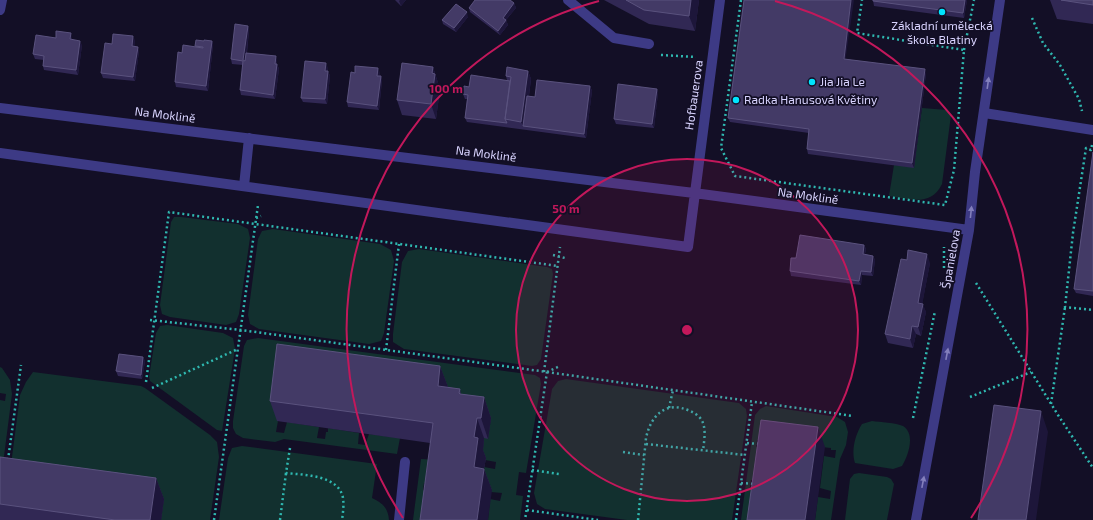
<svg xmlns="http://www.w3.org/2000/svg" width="1093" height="520" font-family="'Exo 2',sans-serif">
<rect width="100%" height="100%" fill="#130f26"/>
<!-- green -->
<path fill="#12302f" d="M922,108L947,110L951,115L942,184C931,207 910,199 889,196L894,165L914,167Z
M174,217H181L238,224L248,229L250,238L239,314L236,322L226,325L170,317L162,314L160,305L171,222Z
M273,229L380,244L391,250L394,261L384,333L381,341L369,344L259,329L250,324L248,315L258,239L262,231Z
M419,249L547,267L552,269L553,274L541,359L537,365L532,366L404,349L393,342V334L402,262L408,251Z
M167,325L223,333L233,338L235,349L222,431L217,430L150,381L149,377L156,333L160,326Z
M258,338L535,375L540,378L541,384L526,473L519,472L516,495L523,496L520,520H488L490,499L500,501L502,493L491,492V490L482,488L484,467L495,469L496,462L485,460V458H482L484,438H488L491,418L448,387L278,421L276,432L284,433L287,422L319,427L317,438L325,439L326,432H328V428L359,433L358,444L365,445L369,434L400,438L397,454L284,439L275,442L243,438L236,434L233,428V421L244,346L247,340Z
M0,367L2,368L10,380L12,394L3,464L11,465L20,395L26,382L33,372L141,386L145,388L210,435L217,442L219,457L210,520H161L164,498L0,476V400L5,401L6,394L0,393Z
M566,379L739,403L746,409L747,416L732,520H627L545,509L537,504L534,493L552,389L558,381Z
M766,406L837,417L845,422L848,432L846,445L840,459L831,520H815L818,497L830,499L831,491L820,488L824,456L835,458L836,450H831V448L757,440L756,447L767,449L763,482L751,480L750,487L762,489L757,520H741L755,415L760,409Z
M872,421C880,422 896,423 903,426C916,434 908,456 902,466L893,469L855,463C851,451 855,435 862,424Z
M242,446L377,464L372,498C382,503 388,507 389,520H219L228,458L232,448Z
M421,459L438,460L435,484L424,483L423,490L430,492V520H413Z
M859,473L887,477L891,479L894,484L887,520H845L850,479L854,474Z"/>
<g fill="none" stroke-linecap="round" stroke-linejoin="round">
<!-- path -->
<path stroke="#2fb8b0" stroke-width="2.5" stroke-dasharray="2 3" stroke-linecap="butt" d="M741,0L721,148L735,176L945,205L954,170L964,50L857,33L862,0
M1032,18L1043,43L1060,65L1079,99L1082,111
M964,50L974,0
M661,55L696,57
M1092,145L1091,150L1086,148L1073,233L1065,307L1093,310
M256,218L261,216
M553,255L565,258
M944,268V247
M976,283L1058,415L1093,468
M150,320L241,330L547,372L525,520
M386,350L399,244
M544,372L560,247
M547,372L853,416
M547,372L560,366
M146,382L169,212L558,266
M152,388L238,349
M970,397L1031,372
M1051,404L1065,307
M669,408L673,390
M913,418L935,311
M747,443L760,444
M646,444L745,455
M290,448L286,473C304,475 339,475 343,498C344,505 343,513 342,520
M623,452L644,455
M8,460L21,365
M532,470L559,474
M741,483L755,484
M527,510L598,520
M214,520L258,205
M280,520L286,473
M638,520L646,438C651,415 666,400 690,411C695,413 701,417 703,423C706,431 704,442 703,451
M736,520L752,402"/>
<!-- minor -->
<path stroke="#3d3a85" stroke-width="10" d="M568,0L614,38L649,44
M0,10L2,0
M0,108L694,193L969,230
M984,113L1093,130
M0,153L688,247L720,0
M244,186L249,138
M399,520L405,462
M916,520L969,230L975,172L1000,0"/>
</g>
<!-- wall -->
<path fill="#312854" d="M395,0H406L401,6Z
M604,0H699L695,31L649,24Z
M873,0H967L964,18L874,6Z
M1050,0H1093V24L1057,19Z
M514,3L516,8L506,20L508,25L500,35L470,12L469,8Z
M468,17L456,32L443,24L442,20Z
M248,26L249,31L247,53L277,61V64L279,69L275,99L241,95L240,90L243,65L232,64L231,59Z
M56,38H72V40L82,45L78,75L44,70L43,66L44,60L35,59L33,54Z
M135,40L134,47L139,51L135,81L103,78L101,73L112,44Z
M204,41H212L213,45L208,91L176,87L175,82L182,53L196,47L195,46Z
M846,59L926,74L914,168L808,154L807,149L809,133L730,122L728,118Z
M433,67L440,89L436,119L402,115L397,100Z
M328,68L327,71H328L330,76L327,104L303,102L301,98Z
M528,71L531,79L529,96L535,97L590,86L592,91L586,138L467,122L465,118L467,99H465L463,94L469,87L507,80L506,76Z
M355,73H380L379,76H381L382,80L379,110L348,107L347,102Z
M657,89L658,93L654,128L616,124L614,119Z
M1093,152V296L1076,293L1074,289Z
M864,245L866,249L865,254L873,256L875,260L873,276L862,275L861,285L791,276L790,271L796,258Z
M907,260L930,263L922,304L926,312L921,336L916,334L913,348L888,343L885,334Z
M143,357L145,361L142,379L118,376L116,371Z
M440,366L448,387L460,389L461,394L484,397L491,418L488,439L484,438L483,450L486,458L484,469L492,490L430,443L277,421L270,401Z
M0,457L156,478L164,499L161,520H0Z"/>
<!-- shaded-wall -->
<path fill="#1d163a" d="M400,0H406L401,6L399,1Z
M691,0H699L695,31L689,16Z
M851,0H854L845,63L844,59Z
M965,0H967L964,18L963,13Z
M514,3L516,8L504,22L503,18Z
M467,12L468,17L456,32L454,28Z
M506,20L508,25L500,35L498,31Z
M248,26L249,31L245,65L243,60Z
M71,33L72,38L71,44L70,39Z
M133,36L135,40L134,51L132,46Z
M80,41L82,45L78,75L76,70Z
M212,41L213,45L208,91L206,86Z
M138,47L139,51L135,81L133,77Z
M276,56L277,61V68L275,64Z
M326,63L328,68L327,75L325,71Z
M277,64L279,69L275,99L273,95Z
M433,67L440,89L436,119L431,104Z
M378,68L380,73L379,80L377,76Z
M925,69L926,74L914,168L912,163Z
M328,71L330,76L327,104L325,99Z
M528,71L531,79L525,126H523L521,122Z
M381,76L382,80L379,110L377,106Z
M590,86L592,91L586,138L584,134Z
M657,89L658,93L654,128L652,124Z
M864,245L866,249L864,258L863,254Z
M927,254L930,263L921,311L918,303Z
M873,256L875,260L873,276L871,272Z
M861,271L862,275L861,285L859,281Z
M923,304L926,312L921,336L918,327Z
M912,326L916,334L913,348L910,339Z
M143,357L145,361L142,379L141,375Z
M440,366L448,387L445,406L438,386Z
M484,397L491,418L488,439L481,418Z
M1041,411L1048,432L1036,520H1026Z
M477,418L484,438L483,450L486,458L484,469L492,490L488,520H477L474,467V437Z
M818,427L825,447L815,520H805Z
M156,478L164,499L161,520H150Z"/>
<!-- building -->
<path fill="#433a66" stroke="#5a527e" d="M475,0H510L514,3L503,18L506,20L498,31L469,8Z
M626,0H691L689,16L644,10Z
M744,0H851L844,59L925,69L912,163L807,149L809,129L728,118Z
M873,0H965L963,13L873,1Z
M1061,0H1093V5Z
M456,4L467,12L454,28L442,20Z
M235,24L248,26L243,60L245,61L246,53L276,56L275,64H277L273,95L240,90L243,61L231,59Z
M56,31L71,33L70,39L80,41L76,70L43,66L44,56L33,54L36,35L56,38Z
M113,34L133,36L132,46L138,47L133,77L101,73L105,43L112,44Z
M196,40L204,41V40L212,41L206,86L175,82L178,52L182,53L183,45L203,48V47L195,46Z
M305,61L326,63L325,71H328L325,99L301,98Z
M402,63L433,67L432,73L435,74L431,104L397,100Z
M355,66L378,68L377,76H381L377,106L347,102L351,72L355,73Z
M507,67L528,71L521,122L505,119L511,77L506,76Z
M471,75L510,81L505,119L507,123L465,118L468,95L463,94L464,86L469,87Z
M537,80L590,86L584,134L523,126L527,96L535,97Z
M618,84L657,89L652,124L614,119Z
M1093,152V291L1074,289Z
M800,235L864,245L863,254L873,256L871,272L861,271L859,281L790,271L791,258H796Z
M908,250L927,254L918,303L923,304L918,327L912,326L910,339L885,334L901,259L907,260Z
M277,344L440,366L438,386L460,389L459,393L460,394L484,397L481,418H477L474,437L478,438L474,467L484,469L477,520H420L433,423L270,401Z
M119,354L143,357L141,375L116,371Z
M994,405L1041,411L1026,520H978Z
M761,420L818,427L805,520H747Z
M0,457L156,478L150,520H115L0,504Z"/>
<!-- one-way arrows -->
<defs><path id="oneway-solid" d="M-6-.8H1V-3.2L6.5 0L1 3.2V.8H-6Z"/></defs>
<g fill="#837fbc">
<use href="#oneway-solid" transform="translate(988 83) rotate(-82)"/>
<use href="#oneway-solid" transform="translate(971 212) rotate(-84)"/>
<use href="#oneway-solid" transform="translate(947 354) rotate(-79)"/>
<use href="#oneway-solid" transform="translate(923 482) rotate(-79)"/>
</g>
<!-- distance rings -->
<circle cx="687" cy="330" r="171" fill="#c2185b" fill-opacity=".12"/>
<g fill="none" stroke="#c2185b" stroke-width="2">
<circle cx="687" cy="330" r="171"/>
<path d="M403 518A341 341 0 0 1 599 1M775 1A341 341 0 0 1 971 518"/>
</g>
<!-- markers -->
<g fill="#00e5ff" stroke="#130f26" stroke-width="1.5">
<circle cx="942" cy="12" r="4"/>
<circle cx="812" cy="82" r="4"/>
<circle cx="736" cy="100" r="4"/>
</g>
<g text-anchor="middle" stroke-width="3.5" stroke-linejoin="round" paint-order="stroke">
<!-- poi labels -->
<g font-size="12" fill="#d9d4ff" stroke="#130f26" text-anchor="start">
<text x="942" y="30" text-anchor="middle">Základní umělecká<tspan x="942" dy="14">škola Blatiny</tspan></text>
<text x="820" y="86">Jia Jia Le</text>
<text x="744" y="104">Radka Hanusová Květiny</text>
</g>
<!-- street labels -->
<g font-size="12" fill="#d9d4ff" stroke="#130f26">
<text transform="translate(694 95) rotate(-82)" y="4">Hofbauerova</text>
<text transform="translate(165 115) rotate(7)" y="4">Na Moklině</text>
<text transform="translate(486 154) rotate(7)" y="4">Na Moklině</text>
<text transform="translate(808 196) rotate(8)" y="4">Na Moklině</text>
<text transform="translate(951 259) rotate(-80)" y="4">Španielova</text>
</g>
</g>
<circle cx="687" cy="330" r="6" fill="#c2185b" stroke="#130f26" stroke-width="2"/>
<g font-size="12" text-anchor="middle" font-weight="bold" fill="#c2185b" stroke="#130f26" stroke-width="3.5" stroke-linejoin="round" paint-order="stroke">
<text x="446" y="93">100 m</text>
<text x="566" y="213">50 m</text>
</g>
</svg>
